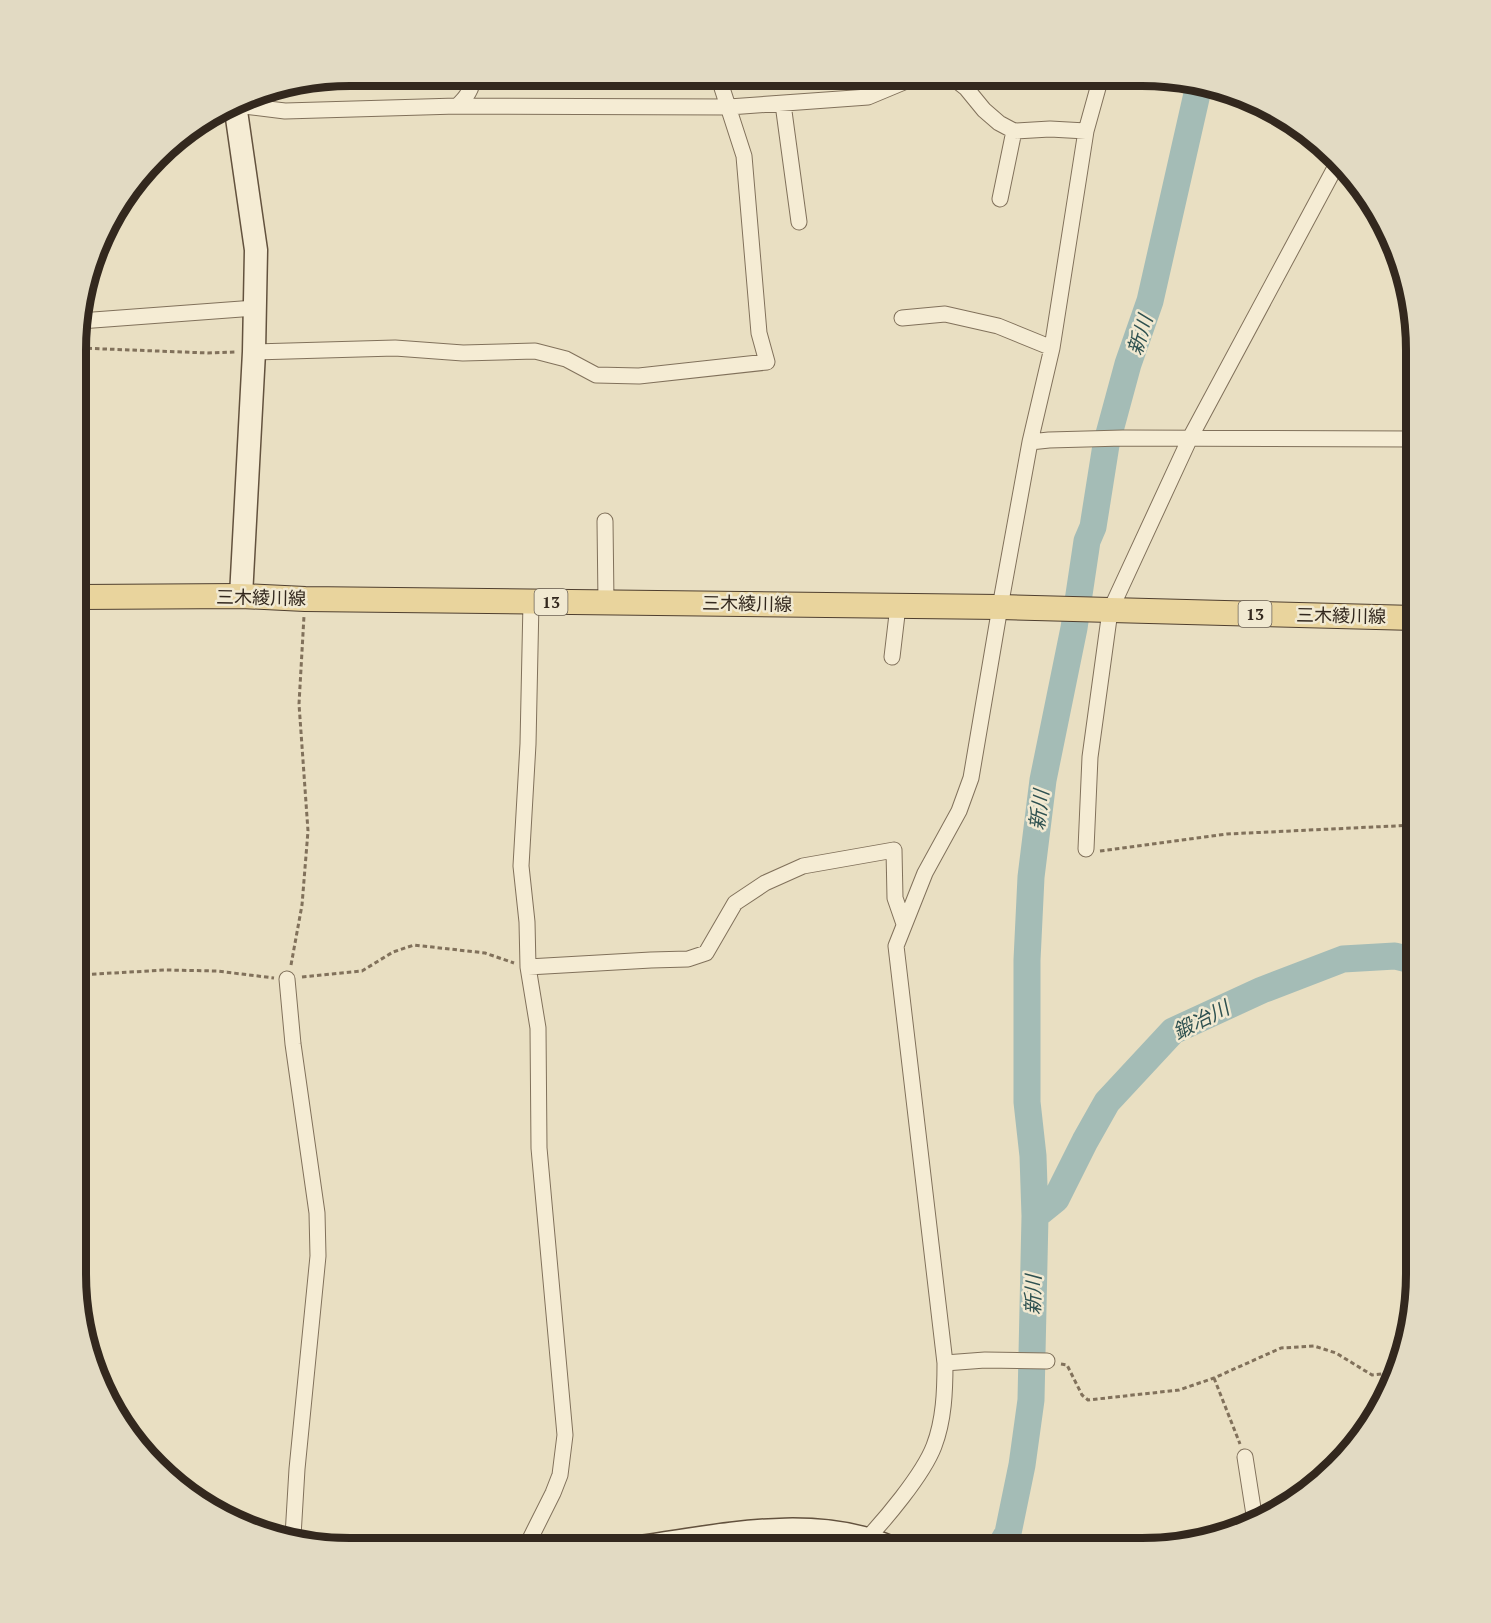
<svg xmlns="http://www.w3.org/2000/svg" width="1491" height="1623" font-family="'PT Serif','Noto Sans JP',serif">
<rect width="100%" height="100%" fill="#e9dfc2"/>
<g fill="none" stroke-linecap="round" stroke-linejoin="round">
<!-- river -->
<path stroke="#a4bcb6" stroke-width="27" d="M1035,1216L1056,1199L1085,1141L1107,1102L1173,1031L1262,990L1343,959L1395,956L1415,961
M1000,1547L1008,1533L1022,1465L1031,1400L1035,1216L1033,1156L1027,1102V960L1031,877L1043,780L1074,628L1087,541L1093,527L1106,445L1128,364L1150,301L1199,85"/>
<!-- street casing -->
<g stroke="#81715b" stroke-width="17">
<path id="street" d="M952,77L966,88L984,110L999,123L1014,131L1050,129L1086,131
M783,104L799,222
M235,105L285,111L457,106L729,107L868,97L916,77
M457,106C467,97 472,89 474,75
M1000,199L1014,131
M902,318L945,314L998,326L1052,348
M80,321L255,308
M254,352L395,348L463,353L535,351L566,359L596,375L639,376L767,362L759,333L744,156L721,85V76
M1030,442L1049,440L1123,438L1415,439
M605,521L606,602
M892,657L898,606
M1086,849L1090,757L1110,611L1190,438L1337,164
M528,967L651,960L688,959L706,953L735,903L765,883L803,866L894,850L895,898L904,924
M287,979L293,1044L317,1213L318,1256L297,1469L293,1536
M945,1363L985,1360L1047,1361
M1245,1457L1255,1521
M862,1544C884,1521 923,1475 934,1446C944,1420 945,1391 945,1363L896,946L925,873L959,811L971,778L1000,607L1030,442L1052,348L1086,131L1101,77
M526,1547L553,1493L560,1475L565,1435L539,1148L538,1028L528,967L527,922L521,866L528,744L531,602"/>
</g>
<!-- secondary casing -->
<g stroke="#63523e" stroke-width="25">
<path id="secondary" d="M235,104L256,250L254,352L241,596
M639,1547C721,1536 811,1514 890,1547"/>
</g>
<!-- primary casing -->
<g stroke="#4f3f2f" stroke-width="26">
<path id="primary" d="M79,597L241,596L305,599L1000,607L1415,618"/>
</g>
<!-- path -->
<path stroke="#81715b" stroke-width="3" stroke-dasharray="4.5 3" stroke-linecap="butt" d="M80,348L208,353L237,352
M1100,851L1227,834L1415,825
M291,965L302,905L308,831L299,704L304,616
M77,975L166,970L217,971L274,978
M302,977L362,971L393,952L414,945L485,953L514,963
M1061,1364L1067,1365L1082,1395L1088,1400L1179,1390L1214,1378L1281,1348L1314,1346L1336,1353L1372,1375L1391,1373
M1214,1378L1240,1444"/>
<!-- street -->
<use href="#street" stroke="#f5ecd4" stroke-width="15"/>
<!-- secondary -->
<use href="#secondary" stroke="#f5ecd4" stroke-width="22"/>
<!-- primary -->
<use href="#primary" stroke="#e9d49d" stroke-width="24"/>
</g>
<g text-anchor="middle" stroke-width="5" stroke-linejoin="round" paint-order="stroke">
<!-- shield labels -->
<g fill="#f1e9d1" stroke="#6c6254" stroke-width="1.5">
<rect x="534.5" y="589" width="33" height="26" rx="4.5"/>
<rect x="1238.5" y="601" width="33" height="26" rx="4.5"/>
</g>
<g font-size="16" font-weight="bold" fill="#33281e">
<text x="551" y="608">13</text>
<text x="1255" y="620">13</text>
</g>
<!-- street labels -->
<g font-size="18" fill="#33281e" stroke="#f1e9d1">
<text transform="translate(261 598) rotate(1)" y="6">三木綾川線</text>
<text transform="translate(747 604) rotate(1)" y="6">三木綾川線</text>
<text transform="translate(1341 616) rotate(1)" y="6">三木綾川線</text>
</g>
<!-- water labels -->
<g font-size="20" font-style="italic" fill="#2e5150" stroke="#f1e9d1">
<text transform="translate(1140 335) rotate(-73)" y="7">新川</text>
<text transform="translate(1039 810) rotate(-83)" y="7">新川</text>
<text transform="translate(1201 1020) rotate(-27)" y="7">鍛冶川</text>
<text transform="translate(1033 1295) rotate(-89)" y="7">新川</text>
</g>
</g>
<!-- crop -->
<path d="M0 0H1491V1623H0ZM350 86H1142A264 264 0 0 1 1406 350V1274A264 264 0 0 1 1142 1538H350A264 264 0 0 1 86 1274V350A264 264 0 0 1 350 86Z" fill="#e2dac3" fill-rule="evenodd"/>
<path fill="none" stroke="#33281e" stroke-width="8" d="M350 86H1142A264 264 0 0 1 1406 350V1274A264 264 0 0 1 1142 1538H350A264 264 0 0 1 86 1274V350A264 264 0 0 1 350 86Z"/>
</svg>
